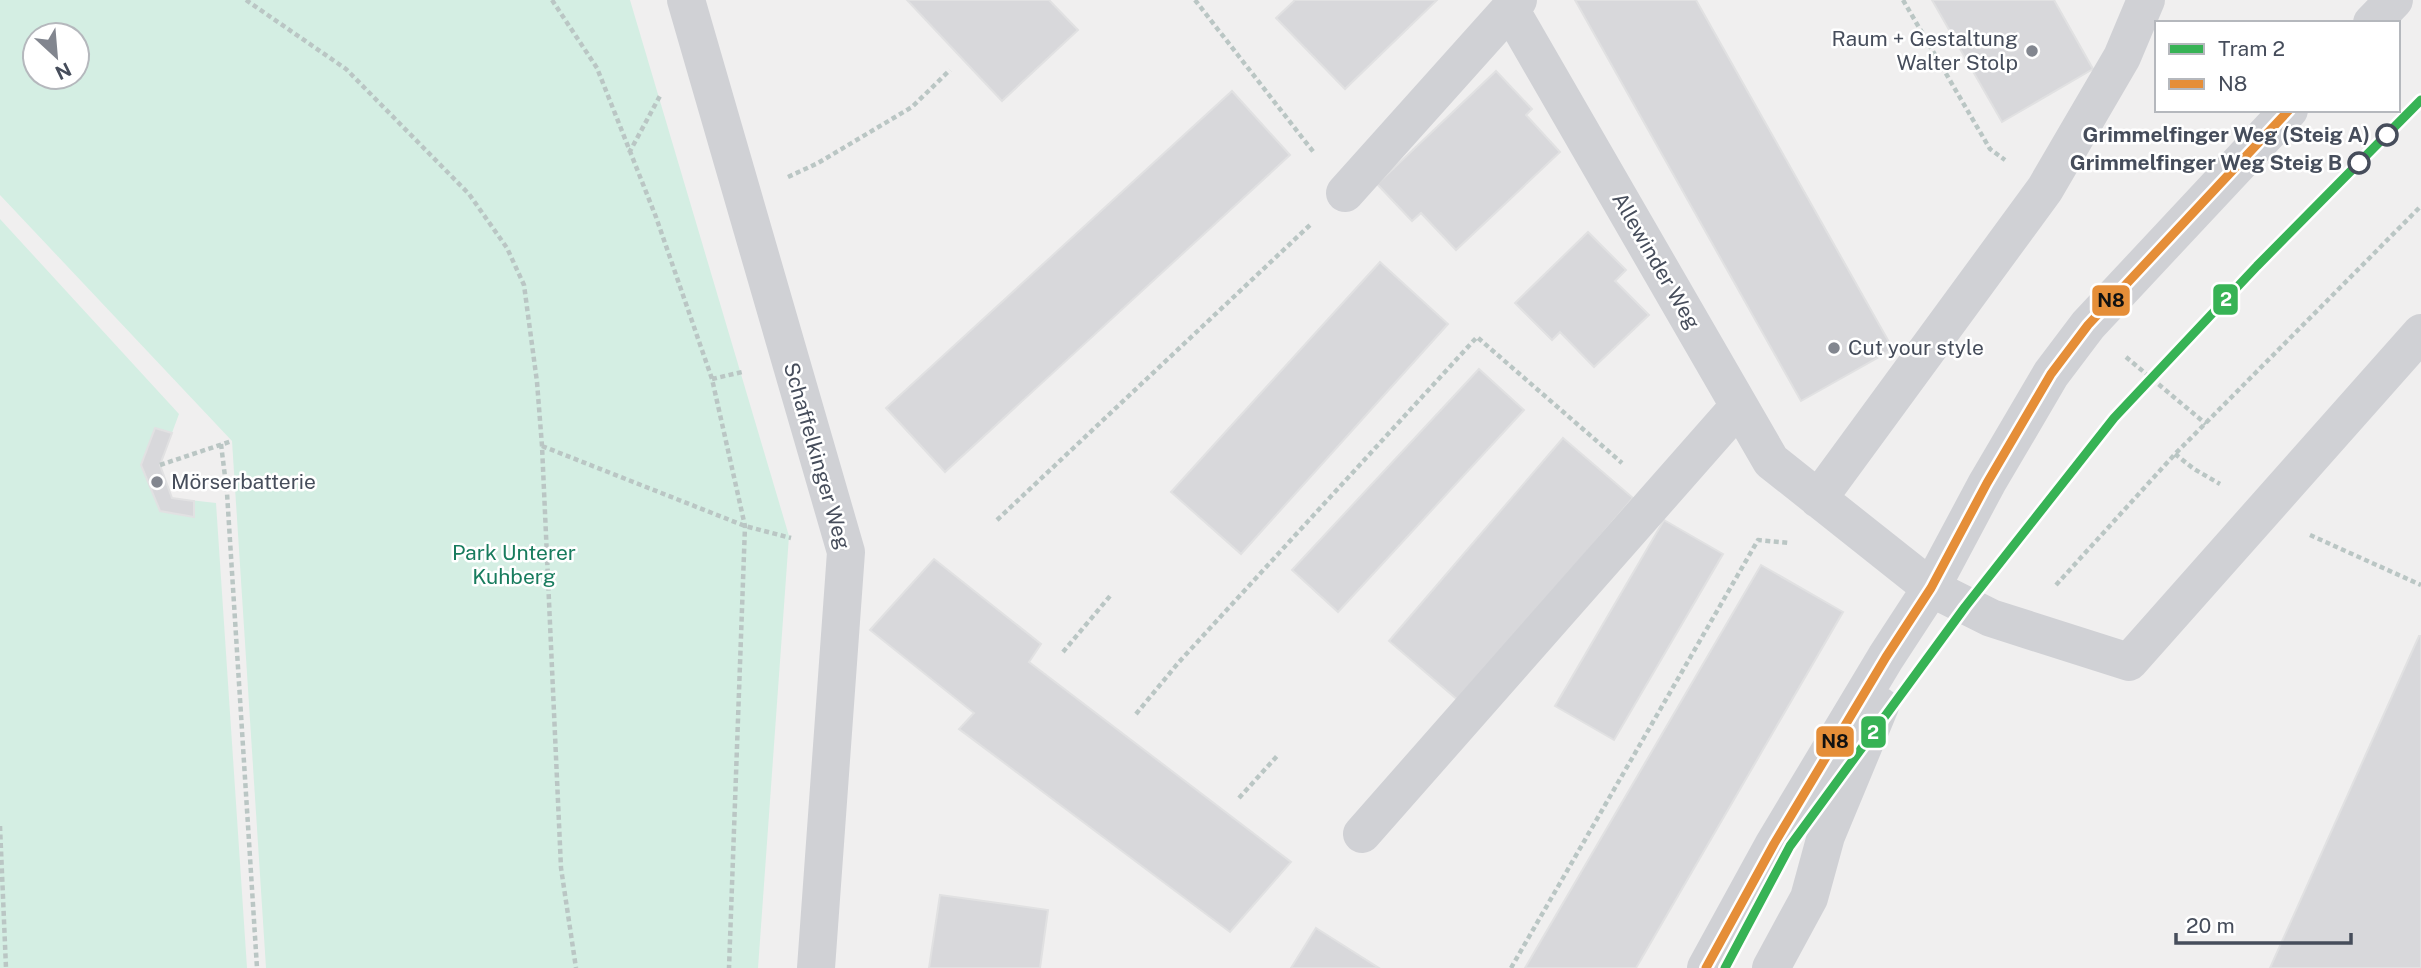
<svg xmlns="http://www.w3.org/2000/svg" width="2421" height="968" font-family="'Public Sans',sans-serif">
<rect width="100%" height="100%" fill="#f0efef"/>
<!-- green -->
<path fill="#d4eee3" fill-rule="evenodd" d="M0,0H630L789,536L758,968H266L232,441L0,195ZM35,35H77V77H35Z
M0,219L179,414L160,465L172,498L216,503L247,968H0Z"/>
<!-- building -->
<path fill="#d8d8db" stroke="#e1e1e2" stroke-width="2" d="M907,0H1049L1078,30L1002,101Z
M1295,0H1437L1345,89L1276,18Z
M1575,0H1696L1893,349L1801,401Z
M1932,0H2054L2093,69L2002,122Z
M1496,71L1532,109L1526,115L1560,152L1456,250L1421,213L1412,221L1377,184Z
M1232,91L1290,155L945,472L886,408Z
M1588,232L1626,270L1615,281L1649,315L1594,367L1560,332L1552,340L1515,303Z
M1380,262L1448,324L1241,554L1171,492Z
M1479,369L1524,410L1338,612L1292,570Z
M155,428L172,433L160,465L172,498L194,501V517L160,511L141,465Z
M1563,438L1633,498L1459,701L1389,641Z
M1664,520L1723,554L1614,740L1555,706Z
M934,559L1041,644L1029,662L1291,862L1230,932L959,729L974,713L870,630Z
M1761,565L1843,612L1636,968H1525Z
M2419,636H2421V968H2270Z
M940,895L1048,910L1040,968H929Z
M1316,928L1379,968H1291Z"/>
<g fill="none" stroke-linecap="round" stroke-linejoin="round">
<!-- path -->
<path stroke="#bac6c4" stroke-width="4.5" stroke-dasharray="5 3.5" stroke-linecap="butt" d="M246,0L346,69L469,194L507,248L524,285L537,382L542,446L561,868L576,968
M552,0L597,68L656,217L712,379L745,526L729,968
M1195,0L1315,154
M1903,0L1990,149L2005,160
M629,153L661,94
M788,177L818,163L912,107L950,70
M2126,357L2206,424
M712,379L742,372
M221,444L227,493L257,968
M542,446L745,526L791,538
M2175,454L2194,469L2220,484
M160,465L232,441
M997,520L1310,225
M2310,535L2421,585
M2056,585L2175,454L2421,206
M1063,652L1110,596
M1136,714L1179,662L1477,337L1622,463
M1239,798L1278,755
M0,826L6,968
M1511,968L1758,540L1789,543"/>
<!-- minor -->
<path stroke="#d0d1d5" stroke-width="38" d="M686,0L846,552L816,968
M1510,9L1771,461L1931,588L1991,618L2129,662L2421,333
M2372,23L2394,0
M1345,193L1518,0
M1818,499L2045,189L2122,57L2146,0
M1362,834L1739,406
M1706,968L1774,844L1886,657L1931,588L1987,483L2051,374L2088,325L2289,110
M1771,968L1809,898L1826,836L1880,706"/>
<!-- bus-1 casing -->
<g stroke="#fff" stroke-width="14">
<path id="bus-1" d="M1706,968L1774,844L1886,657L1931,588L1987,483L2051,374L2088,325L2289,110"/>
</g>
<!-- bus-1 -->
<use href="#bus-1" stroke="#e58e38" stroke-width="9"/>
<!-- tram-1 casing -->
<g stroke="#fff" stroke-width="14">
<path id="tram-1" d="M1725,968L1790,846L1965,607L2114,418L2257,266L2421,100"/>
</g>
<!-- tram-1 -->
<use href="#tram-1" stroke="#37b355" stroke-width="9"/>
</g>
<!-- markers -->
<g fill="#82868f" stroke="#fff" stroke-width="2.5">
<circle cx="2032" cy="51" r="7"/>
<circle cx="1834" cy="348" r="7"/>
<circle cx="157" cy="482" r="7"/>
</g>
<g fill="#fff" stroke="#464d5b" stroke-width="3.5">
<circle cx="2387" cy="135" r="10"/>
<circle cx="2359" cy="163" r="10"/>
</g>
<g text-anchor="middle" stroke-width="5" stroke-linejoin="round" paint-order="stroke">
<!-- poi labels -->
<g font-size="21" fill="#464d5b" stroke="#fff" text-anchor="start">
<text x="2018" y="46" text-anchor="end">Raum + Gestaltung<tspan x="2018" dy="24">Walter Stolp</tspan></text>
<text x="1848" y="355">Cut your style</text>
<text x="171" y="489">Mörserbatterie</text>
</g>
<!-- stop labels -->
<g font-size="21" font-weight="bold" fill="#464d5b" stroke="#fff" text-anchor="end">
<text x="2370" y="142">Grimmelfinger Weg (Steig A)</text>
<text x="2342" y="170">Grimmelfinger Weg Steig B</text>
</g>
<!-- street labels -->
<g font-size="21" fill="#464d5b" stroke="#fff">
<text transform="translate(1656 261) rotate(60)" y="7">Allewinder Weg</text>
<text transform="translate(817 456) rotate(74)" y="7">Schaffelkinger Weg</text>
</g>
<!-- park labels -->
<g font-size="21" fill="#187c5e" stroke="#fff">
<text x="514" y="560">Park Unterer<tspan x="514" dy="24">Kuhberg</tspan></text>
</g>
</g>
<g stroke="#fff" stroke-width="2.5">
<rect x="2212" y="283" width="27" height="33" rx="7" fill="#37b355"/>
<rect x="2091" y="284" width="40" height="33" rx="7" fill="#e58e38"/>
<rect x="1860" y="715" width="27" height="34" rx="7" fill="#37b355"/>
<rect x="1815" y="725" width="40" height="33" rx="7" fill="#e58e38"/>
</g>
<g font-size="19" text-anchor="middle" font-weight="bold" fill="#fff">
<text x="2226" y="306">2</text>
<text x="1873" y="739">2</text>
</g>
<g font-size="19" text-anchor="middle" font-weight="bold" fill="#111">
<text x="2111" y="307">N8</text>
<text x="1835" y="748">N8</text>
</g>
<!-- legend -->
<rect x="2155" y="21" width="245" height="91" fill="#ffffff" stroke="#b5b8bd" stroke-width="2"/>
<rect x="2169" y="44" width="35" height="10" fill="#37b355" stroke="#b5b8bd" stroke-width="2"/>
<text x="2218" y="56" font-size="21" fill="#464d5b">Tram 2</text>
<rect x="2169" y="79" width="35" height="10" fill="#e58e38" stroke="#b5b8bd" stroke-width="2"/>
<text x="2218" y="91" font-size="21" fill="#464d5b">N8</text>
<!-- north arrow -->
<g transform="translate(56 56) rotate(154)"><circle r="33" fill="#ffffff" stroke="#b5b8bd" stroke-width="2"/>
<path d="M0-5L12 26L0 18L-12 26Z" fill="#82868f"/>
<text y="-10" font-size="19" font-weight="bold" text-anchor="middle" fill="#464d5b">N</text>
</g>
<!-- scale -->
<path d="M2176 933v10h175v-10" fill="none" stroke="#464d5b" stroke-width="3.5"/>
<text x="2186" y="933" font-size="21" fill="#464d5b" stroke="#ffffff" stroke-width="5" paint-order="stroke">20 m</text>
</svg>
